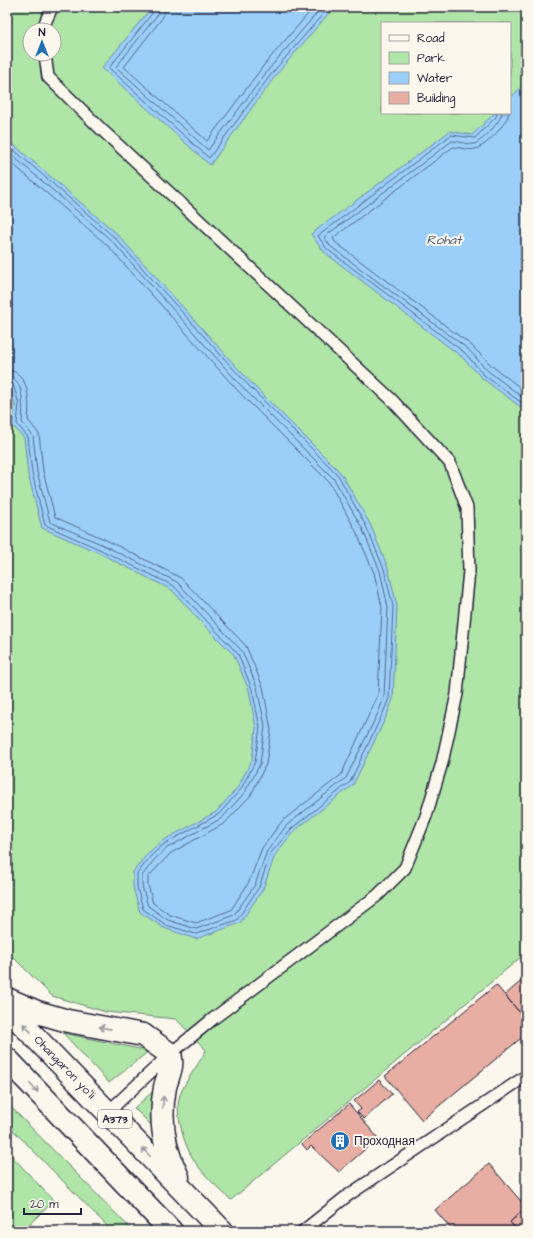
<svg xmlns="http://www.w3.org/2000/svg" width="533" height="1238" font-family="'Architects Daughter',sans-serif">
<rect width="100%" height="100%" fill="#fbf7ec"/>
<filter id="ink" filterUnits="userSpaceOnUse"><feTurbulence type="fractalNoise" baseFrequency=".025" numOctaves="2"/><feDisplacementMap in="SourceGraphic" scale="8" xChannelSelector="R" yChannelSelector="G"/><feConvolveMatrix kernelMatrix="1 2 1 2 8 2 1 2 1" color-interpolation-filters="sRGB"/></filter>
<g filter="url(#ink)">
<!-- green -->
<path fill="#afe5a7" stroke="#688471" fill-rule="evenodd" d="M7,7H526V953L231,1200C204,1175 187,1160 180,1123C178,1114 177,1104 180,1095C186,1079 198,1066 206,1050L176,1019L106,1012L52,996L7,951ZM382,23H510V113H382ZM30,30H54V54H30Z
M63,1033L149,1051L109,1083Z
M156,1089V1130L134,1108Z
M7,1103L133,1231H112L7,1124Z
M7,1151L54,1201L22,1231H7Z"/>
<!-- water -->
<path fill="#9bcff9" stroke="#6b8aad" d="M152,7H334L276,75L210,165L102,68Z
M526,83V411L482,378L462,357L324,252L311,234L450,131L472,135L495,113H510V98Z
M7,139L117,234L252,384L341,473L370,524L388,568L397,606L393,699L387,715L353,785L294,831L275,855L263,889L240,923L196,939L164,928L140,912L133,887V872L147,854L162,841L216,812L238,787L252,760L256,728L249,690L234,655L200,621L172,590L97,552L42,528L28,474L24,438L12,425L15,405L7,379Z"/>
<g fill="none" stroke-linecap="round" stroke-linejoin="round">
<!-- shore -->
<path stroke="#526787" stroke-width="1" d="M155,7L154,11L109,68L209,158L273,72L329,7
M160,7L158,14L116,67L208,150L269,69L322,7
M166,7L163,17L124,67L207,141L264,65L314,7
M497,113L496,117L475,138L451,135L318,236L327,249L465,353L484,375L526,406
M502,113C502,120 482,142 474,144C468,145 459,141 452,141L324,237L330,246L468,349L488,371L526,400
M509,113C507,123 486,147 475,149C468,151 460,147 453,147L333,238L335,242L471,345L492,366L526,392
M7,144L114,237L249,386L338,475L366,526L384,569L393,606L389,698L383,713L350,782L291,829L271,853L259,887L237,920L196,934L166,925L143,909L137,887V874L150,857L164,844L219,814L241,789L255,762L260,727L252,689L238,654L174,586L99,549L45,525L32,473L28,437L17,424L19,404L13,384L7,381
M7,151L111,240L245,390L334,479L362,528L380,571L388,607L384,697L379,711L346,778L287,825L267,851L255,885L234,915L196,929L168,920L148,906L142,886V876L154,860L167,848L222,818L245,792L260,764L265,726L257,687L242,651L177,582L101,544L50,522L37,472L33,436L22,422C23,409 25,377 7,376
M7,159L107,245L241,394L329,482L356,531L374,573L382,607L378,695L341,775L282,821L262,848L249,882L231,910L196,923L170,915L153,903L148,885V877L171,853L225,823L251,795L266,764L271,730L263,687L246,646L181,578L104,539L55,517L43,471L39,434L28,420C30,404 30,371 7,370"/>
</g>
<!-- building -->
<path fill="#e8aea4" stroke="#22223b" d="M526,977V1020L505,995Z
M496,985L526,1020V1034L422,1120L385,1076Z
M379,1080L392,1094L364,1119L357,1112L361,1109L354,1101Z
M349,1104L378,1138L339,1172L311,1146L307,1150L302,1144Z
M489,1164L526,1207L510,1222L518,1231H453L435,1210Z
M526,1208V1231H518L510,1222Z"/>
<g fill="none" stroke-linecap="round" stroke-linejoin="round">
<!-- lane casing -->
<g stroke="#22223b" stroke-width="14">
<path id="lane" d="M42,30L52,7
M45,54L48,77L101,129L391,399L450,463L467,508L469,571L457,694L442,763L426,816L405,868L378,895L214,1018L170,1054L108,1112
M303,1231L347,1196L526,1076"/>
</g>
<!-- street casing -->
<g stroke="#22223b" stroke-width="25">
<path id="street" d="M143,1035L170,1054"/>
</g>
<!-- highway casing -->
<g stroke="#22223b" stroke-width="25">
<path id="highway" d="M7,999L37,1012L68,1021L143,1035
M7,1008L222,1231
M170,1054C174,1066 168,1075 165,1087C159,1119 163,1148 178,1177
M7,1059L171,1231"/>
</g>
<!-- lane -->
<use href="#lane" stroke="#fbf7ec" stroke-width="11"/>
<!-- street -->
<use href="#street" stroke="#fbf7ec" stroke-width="22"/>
<!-- highway -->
<use href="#highway" stroke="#fbf7ec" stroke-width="22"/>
</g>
<!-- one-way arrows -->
<defs><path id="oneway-shaft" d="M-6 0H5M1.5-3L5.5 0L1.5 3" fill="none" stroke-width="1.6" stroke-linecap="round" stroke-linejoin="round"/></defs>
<g stroke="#99979c">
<use href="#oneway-shaft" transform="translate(27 1028) rotate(-134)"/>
<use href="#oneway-shaft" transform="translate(105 1028) rotate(-169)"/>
<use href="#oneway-shaft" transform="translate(34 1088) rotate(46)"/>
<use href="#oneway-shaft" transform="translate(163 1102) rotate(-84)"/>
<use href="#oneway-shaft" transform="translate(146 1152) rotate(-134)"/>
</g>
</g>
<!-- icons -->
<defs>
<g id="building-disc" transform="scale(1)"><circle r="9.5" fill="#1f6fb2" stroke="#fbf7ec"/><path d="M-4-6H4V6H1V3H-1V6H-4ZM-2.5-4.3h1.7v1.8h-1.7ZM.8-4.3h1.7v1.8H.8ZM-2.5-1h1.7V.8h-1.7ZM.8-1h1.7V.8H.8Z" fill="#fff"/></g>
</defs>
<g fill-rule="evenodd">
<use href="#building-disc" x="340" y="1141"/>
</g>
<g text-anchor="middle" stroke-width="4" stroke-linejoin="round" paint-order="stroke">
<!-- shield labels -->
<rect fill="#fbf7ec" stroke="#636270" stroke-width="1" x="98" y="1110" width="34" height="18" rx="3"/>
<g font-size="11" font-weight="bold" fill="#22223b">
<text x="115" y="1123">A373</text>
</g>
<!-- street labels -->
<g font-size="12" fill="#22223b" stroke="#fbf7ec">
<text transform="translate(65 1067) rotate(46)" y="4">Ohangaron yoʻli</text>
</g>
<!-- poi labels -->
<g font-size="12" fill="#22223b" stroke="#fbf7ec" text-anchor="start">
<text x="354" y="1145">Проходная</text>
</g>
<!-- water labels -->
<g font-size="13" font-style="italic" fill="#465674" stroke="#fbf7ec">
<text x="444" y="244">Rohat</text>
</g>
</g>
<!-- margin -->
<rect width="533" height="1238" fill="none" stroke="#fbf7ec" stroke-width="24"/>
<rect x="12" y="12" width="509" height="1214" fill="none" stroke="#22223b" stroke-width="1.5" filter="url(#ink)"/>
<!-- legend -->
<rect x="381" y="22" width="130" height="92" fill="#fbf7ec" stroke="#a4a2a5"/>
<rect x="389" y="35" width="20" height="6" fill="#fbf7ec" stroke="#a4a2a5"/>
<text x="417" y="42" font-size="12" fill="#22223b">Road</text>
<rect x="389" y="52" width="20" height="12" fill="#afe5a7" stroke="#a4a2a5"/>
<text x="417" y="62" font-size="12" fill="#22223b">Park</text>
<rect x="389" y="72" width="20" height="12" fill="#9bcff9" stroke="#a4a2a5"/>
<text x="417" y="82" font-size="12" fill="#22223b">Water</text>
<rect x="389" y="92" width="20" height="12" fill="#e8aea4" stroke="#a4a2a5"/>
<text x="417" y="102" font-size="12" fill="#22223b">Building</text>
<!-- north arrow -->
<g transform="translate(42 42)"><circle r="19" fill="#fbf7ec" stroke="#a4a2a5"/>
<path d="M0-3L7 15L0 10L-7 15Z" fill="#1f6fb2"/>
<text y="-6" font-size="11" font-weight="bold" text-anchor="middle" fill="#22223b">N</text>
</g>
<!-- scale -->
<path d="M24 1208v6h57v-6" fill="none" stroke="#22223b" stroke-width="2"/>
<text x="30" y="1208" font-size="12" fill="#22223b" stroke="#fbf7ec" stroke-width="3" paint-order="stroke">20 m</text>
</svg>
